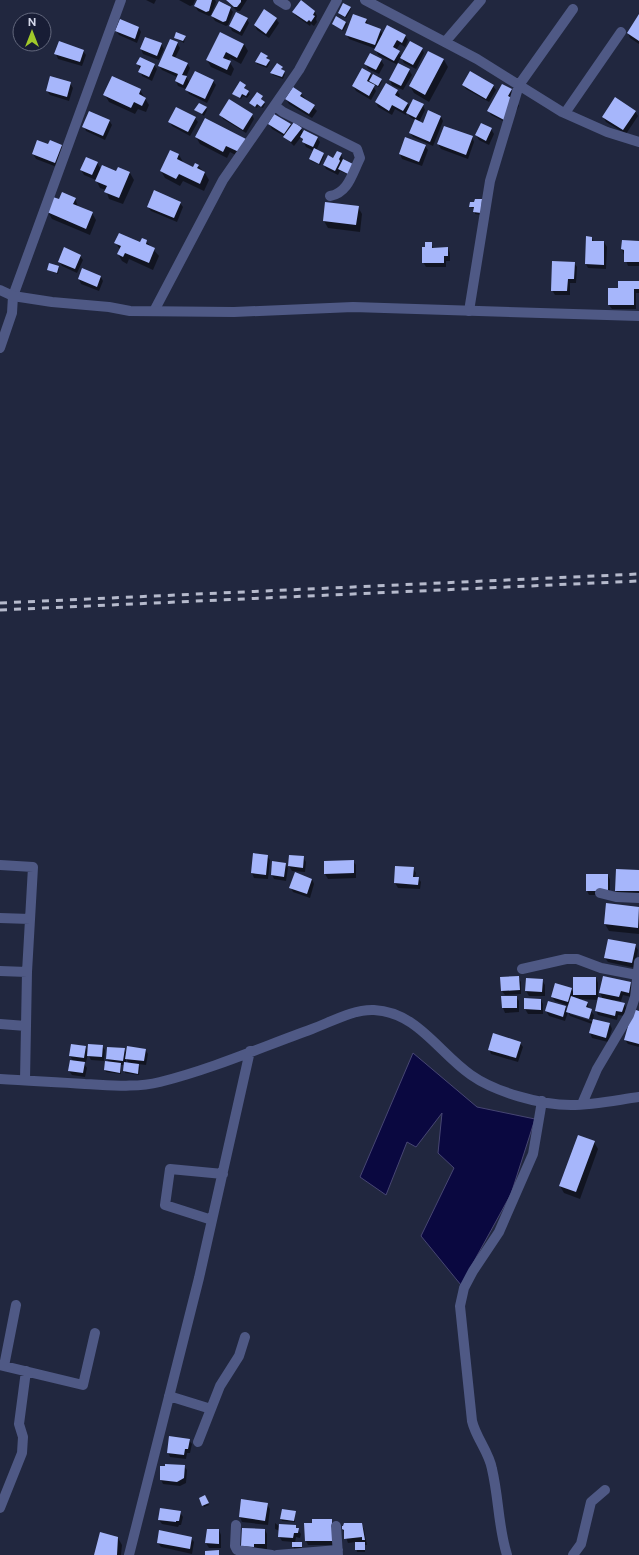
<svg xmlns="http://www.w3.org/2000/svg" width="639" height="1555" font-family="'Public Sans',sans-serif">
<rect width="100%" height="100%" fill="#21273f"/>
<!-- water -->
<path fill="#0a0840" stroke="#474673" d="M413,1053L477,1107L535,1119L511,1194L461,1285L421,1236L454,1168L438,1153L442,1113L416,1147L407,1142L386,1195L360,1177Z"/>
<!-- shadow -->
<path fill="#0007" fill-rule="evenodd" d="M146,0H156L154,4Z
M179,0H195L193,5L190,6Z
M198,0H215L216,2L211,15L209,16L198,11L195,6Z
M226,0H247L240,11H237Z
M301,2L315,12L317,16L316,19L317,22L314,26L311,24L310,26L296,16L293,12Z
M350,7L351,9L346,18L340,15L339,13Z
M230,8L233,12L228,25L226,26L215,21L212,16Z
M639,16V44L630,38L628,33Z
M247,19L249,23L242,36L232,31L230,26Z
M276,19L279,23L269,38L257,30L255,25Z
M366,19L368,25L380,30L383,35L405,36L408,40L405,47L400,44L396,50L402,57L422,49L424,53L416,69L404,63L401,57L397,64L409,70L412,75L403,90L392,85L390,80L398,65L378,55L376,49L349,39L347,35Z
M346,22L347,24L343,31L333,24Z
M139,28L141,32L137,43L119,35L116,31Z
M185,37L184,43L175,38Z
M146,38L161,44L164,49L159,60L143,54L141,49Z
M177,43L180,48L175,58L187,63L190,68L186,77L190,83L213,81L216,85L207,103L189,94L186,89L178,86L176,81L177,77L162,70L159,66Z
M244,44L248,51L241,64L230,58L229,61L234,69L231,76L211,67L207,60Z
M83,51L86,55L82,66L58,59L56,54Z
M428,52L444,60L448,67L429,102L414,93L410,86Z
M267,57L270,63L267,68L257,64L256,62Z
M381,60L384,65L379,74L368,69L366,64Z
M138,64L154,65L157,69L152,81L142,76Z
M282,67V71L285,74L283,79L273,75L272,73Z
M370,74L372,77L382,81L379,87L372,84L376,91L371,100L356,91L353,86Z
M70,83L73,88L69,101L50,95L47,91Z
M463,85L493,86L496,90L489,102L466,89Z
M245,86V90L250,94L247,98L243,96L241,99L235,95L233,94Z
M140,90L149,105L146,112L138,109L135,114L109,102L105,95Z
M511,90L519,106L509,124L491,115L489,111Z
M397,91L400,95L398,98L408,104L410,108L423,105L425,110L419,122L424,124L441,117L443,121L433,146L413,137L410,133L415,120L410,117L407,113L406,115L395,109L392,115L378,107L376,102Z
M301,94L317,111L312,118L289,104L286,99Z
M262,97V101L265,104L263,108L258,106L257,108L252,105L251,103Z
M206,108L207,110L204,116L196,110Z
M635,111L638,116L626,134L606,122L603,117Z
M221,115H252L254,119L246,133L223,119Z
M195,118L198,122L190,136L172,126L170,122Z
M109,120L112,125L105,140L86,131L84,127Z
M269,124H290L292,127L301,128L303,133L317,138L320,142L316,151L324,156L320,165L311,161L310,159L314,151L306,147L301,137L294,146L284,136L272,129Z
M491,129L494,134L489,145L479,140L476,135Z
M196,137L245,140L243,159L230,152L227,158L200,144Z
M472,137L474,142L468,159L441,149L438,144Z
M61,145L64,150L57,167L36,159L33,154Z
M425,146L428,150L422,166L402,159L400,154Z
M170,151L179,155L183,162L194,168L198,166L205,173L209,180L204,191L183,181L180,186L165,178L161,171Z
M341,154L343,159V160L349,175L340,171L338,175L326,169L324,165Z
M97,163L101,169L130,173L134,180L123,204L109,199L106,190L100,188L96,180L84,175L81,170Z
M75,198L78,207L92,213L96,220L90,235L52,219L48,212L59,201Z
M180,203L183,207L177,222L151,211L148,207Z
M471,203L482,215L475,214V209L470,207Z
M358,207L362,214L360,232L328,228L324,221Z
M592,238L594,242H604L607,247L606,269L588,268L586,264Z
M146,241L159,256L153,270L129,259L127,264L122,261L118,254L120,250L116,243L141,244Z
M639,242V266H628L622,249Z
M431,243L434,249L448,248L450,253V261H446V267H426L423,262L426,248Z
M80,256L83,260L77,273L62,266L59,262Z
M574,263L577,267L576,283H570V295H555L552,290Z
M59,267L58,274L48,270Z
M101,277L103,281L99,291L81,284L79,279Z
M639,282V293H636V309H612L609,305L619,289Z
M267,856L270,860L268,879L254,878L252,873Z
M303,857L306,862L305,872L292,871L289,866Z
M353,861L356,865V878L328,879L325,874V862Z
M285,864L288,868L286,881L274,879L272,875Z
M413,868L416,873L415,878H418L421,882L420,889L398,888L395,883Z
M639,870V896L619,895L616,891Z
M608,875L610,880V895H589L587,891Z
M312,879L314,884L310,898L293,892L291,888Z
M607,904L639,908V934L609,931L605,924Z
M635,945L638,950L635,968L608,962L605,958Z
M518,977L521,982V994L505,995L502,991Z
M596,978L598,983V998L603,999L600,993L631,983L633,987L631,997L623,995L621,1001L614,1000L613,1001L624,1004L627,1009L625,1016L618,1015L617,1020L598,1015L596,1011L598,1000L579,999L587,1002L589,1009L594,1015L593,1020L570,1012V1014L594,1022L610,1024L612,1029L608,1042L592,1038L590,1033L592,1024L570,1016L568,1012L565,1021L549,1016L546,1011L565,1007L568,1011L569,1006L555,1001L552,997L571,989L574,993Z
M542,980L545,985V996H529L526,991Z
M502,997H516L519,1001V1012L505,1013L503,1008Z
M525,999L541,1000L543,1004V1014H528L525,1009Z
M639,1012V1047L628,1044L625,1040Z
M520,1043L523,1047L518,1062L491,1054L489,1049Z
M102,1046L105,1050L104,1061L91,1060L88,1054L86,1062H83L87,1068L85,1077L72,1075L69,1071L73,1061L70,1056L85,1047L89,1052Z
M124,1049L127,1054L145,1049L148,1054L146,1065L138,1064L140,1067L139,1075L125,1073V1065H121V1074L106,1072L105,1070L106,1062L109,1063L107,1059ZM126,1058L129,1064L126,1063Z
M594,1142L598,1149L580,1199L564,1193L560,1186Z
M189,1440L192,1444L190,1453H187L186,1459L170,1457L168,1452Z
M184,1466L187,1470L186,1483L180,1486L163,1484L161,1480Z
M205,1497L209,1505L204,1507L200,1499Z
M242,1500L267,1504L270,1509L268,1525L242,1522L240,1517Z
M295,1511V1522L282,1521L281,1519Z
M180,1512L183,1517L181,1525H179L178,1527L162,1524L159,1520Z
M331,1520L334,1524V1545H308L306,1541L313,1524Z
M275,1523L280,1527L295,1526L301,1534L300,1538L296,1537L295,1543H301L302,1549H294L293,1542L282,1541L279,1536L280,1531L275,1529Z
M361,1524L364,1529L367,1545H365V1552H357L356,1542L348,1543L343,1529Z
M208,1530H219L221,1535V1548H209L206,1543Z
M265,1530L267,1534V1549L242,1546Z
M118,1538L122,1545L121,1555H95Z
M191,1538L194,1542L192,1554L161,1547L158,1543Z"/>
<!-- building -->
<path fill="#a6b6fb" d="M197,0H212L209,11L206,12L194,6Z
M226,0H241V2L237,7H234Z
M301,0L315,11L313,15L315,16L311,22L309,20L307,22L292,12Z
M219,1L231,7L226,21L223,22L211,16Z
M343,3L351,7L345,17L338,13Z
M264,9L277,18L266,34L254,25Z
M236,12L248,18L240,32L229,26Z
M353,14L367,19L365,23L381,29L375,45L345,35Z
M639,14V41L627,33Z
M336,16L346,22L342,30L332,24Z
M120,19L139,27L135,39L115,31Z
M387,25L406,35L402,43L397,40L393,47L400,51L394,61L374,50Z
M176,32L186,36L183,41L174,38Z
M220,32L244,44L237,58L226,52L223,58L231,61L227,70L206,60Z
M145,37L162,43L157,56L140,49Z
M170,39L178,42L172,56L188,63L182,75L187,76L183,85L175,81L178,74L158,66Z
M59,41L84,50L80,62L54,54Z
M410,41L423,48L413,65L400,58Z
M428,51L444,59L425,95L409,86Z
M261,52L268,56L266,58L270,60L266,66L255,62Z
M370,53L382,59L376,70L364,64Z
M140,57L155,64L149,77L138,72L141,66L136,64Z
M277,63L283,67L281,69L285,71L282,77L270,73Z
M398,63L410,69L401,86L389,80Z
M362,68L371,73L367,81L375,85L369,96L352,86Z
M195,71L214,80L205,99L185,90Z
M470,71L494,85L486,99L462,85Z
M373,74L382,79L378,86L369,81Z
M50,76L71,82L67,97L46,91Z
M112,76L141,89L139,94L146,98L142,106L134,102L131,108L103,95Z
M240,81L246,85L244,88L249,91L246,96L242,94L240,98L232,94Z
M386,83L398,90L395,95L408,103L403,111L392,105L389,111L375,102Z
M502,84L512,89L508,96L517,101L506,121L487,111Z
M293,87L302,93L300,96L315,105L309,114L285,99Z
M257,92L263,96L261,99L265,102L261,107L257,104L255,107L249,103Z
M615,97L636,111L623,130L602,117Z
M229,99L253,114L243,130L219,115Z
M413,99L424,104L416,118L406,113Z
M199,103L207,107L202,114L194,110Z
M176,107L196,117L188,132L168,122Z
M428,110L441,116L430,142L409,133L415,119L423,123Z
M89,111L110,120L103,136L82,127Z
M274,114L291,124L284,134L268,124Z
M205,118L246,139L239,152L226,146L223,152L195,137Z
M294,122L302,128L291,142L283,137Z
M481,123L492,128L486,141L475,135Z
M444,126L473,136L466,155L437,144Z
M304,130L318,137L313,147L302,142L303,139L300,137Z
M405,137L426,145L419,162L399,154Z
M37,140L48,144L50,140L62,145L55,163L32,154Z
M314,148L324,153L319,164L309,159Z
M170,150L179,154L177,159L193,167L195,163L199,165L197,168L205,172L200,184L179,174L176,179L160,171Z
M337,151L342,153L339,159L340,161L335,171L323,165L328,155L333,158Z
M86,157L98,162L92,175L80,170Z
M343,159L353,164L348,174L338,169Z
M102,165L116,171L118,167L130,172L119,198L104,192L107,186L95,181Z
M154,190L181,202L174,218L147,207Z
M62,192L76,198L73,204L93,212L86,229L47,212L53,197L59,199Z
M475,199H482L481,213L473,212L474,207H469L470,202H474Z
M325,202L359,206L356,225L323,221Z
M119,233L140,242L142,238L147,240L146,244L155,248L149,263L125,253L123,257L117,254L121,246L114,243Z
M586,236L592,237V241H604V265L585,264Z
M622,240L639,241V262H624V250L621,249Z
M425,242H432V248L448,247V256H444V263H422V247H425Z
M64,247L81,255L75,269L58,262Z
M552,261L575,262L574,279H568L567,291H551Z
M49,263L59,266L57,273L47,270Z
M82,268L101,276L97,287L78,279Z
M618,281H639V289H634V305H608V288H618Z
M253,853L268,855L266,875L251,873Z
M289,855L304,856L303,868L288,866Z
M354,860V873L324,874V861Z
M272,861L286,863L284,877L271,875Z
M395,866L414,867L413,877H419L418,885L394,883Z
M616,869L639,870V891H615Z
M295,872L312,879L307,894L289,888Z
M586,874H608V891H586Z
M606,903L639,907L638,928L604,924Z
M608,939L636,944L632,963L604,958Z
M519,976L520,990L501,991L500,977Z
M603,976L631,982L629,993L621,991L619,997L599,993Z
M573,977H596V995H573Z
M526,978L543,979L542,992L525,991Z
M555,983L572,988L568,1002L551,997Z
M501,996H517V1008H502Z
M571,996L588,1002L586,1007L592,1009L589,1019L566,1012Z
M598,997L625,1003L622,1012L616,1011L615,1016L595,1011Z
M524,998L541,999V1010L524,1009Z
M548,1001L566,1006L563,1017L545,1011Z
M633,1009L639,1011V1044L624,1040Z
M593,1019L610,1023L606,1038L589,1033Z
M493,1033L521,1042L516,1058L488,1050Z
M71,1044L86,1046L84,1058L69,1056Z
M88,1044L103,1045L102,1057L87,1056Z
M127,1046L146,1049L144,1061L125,1059Z
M107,1047L125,1048L123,1061L106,1059Z
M70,1060L85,1062L83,1073L68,1071Z
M105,1061L121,1063L120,1073L104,1070Z
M124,1062L139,1064L138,1074L123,1071Z
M578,1135L595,1141L576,1192L559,1186Z
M169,1436L190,1439L188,1449H185L184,1455L167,1453Z
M165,1464L185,1465L184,1478L177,1482L160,1480V1466H165Z
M205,1495L209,1503L202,1506L199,1498Z
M241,1499L268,1503L265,1521L239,1517Z
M160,1508L181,1511L179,1521H176V1522L158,1520Z
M282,1509L296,1511L294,1521L280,1519Z
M312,1519H332V1541H305L304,1523H312Z
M344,1523H362L365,1540H362V1537L344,1539V1530L342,1529V1526H343Z
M279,1524L296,1525V1528H299L298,1533H294L293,1538L278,1537Z
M242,1528L265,1529V1544H254V1547L241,1546Z
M207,1529H219V1544L205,1543Z
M159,1530L192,1537L190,1549L157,1543Z
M100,1532L118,1537L117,1555H94Z
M292,1542H302V1547H292Z
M355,1542H365V1550H355Z
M219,1550V1555H205V1551Z"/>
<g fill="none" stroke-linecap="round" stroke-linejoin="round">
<!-- minor -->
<path stroke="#4f5985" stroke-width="10" d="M278,0L286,5
M365,0L477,59L562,112L607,132L639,142
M445,42L481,0
M275,106L283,112L357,149L360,158C352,174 348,193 330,196
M565,113L621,32
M154,311L223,180L299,70L337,0
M469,311L490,181L519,85L573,9
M0,348L12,313L13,296L121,0
M0,865L33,867L27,972L25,1080
M600,893L616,897L639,898
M0,918L30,919
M522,969L566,959H577L601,968L637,975
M0,971L27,972
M0,1024L26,1026
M0,1079C28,1081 57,1082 85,1084C110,1085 135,1088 160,1082C212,1069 262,1047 312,1029C331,1022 353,1009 374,1010C417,1012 438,1052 471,1075C495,1092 541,1105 571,1105C594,1105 617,1100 639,1097
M582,1104L597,1069L629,1015L635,997L639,962
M212,1220L165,1205L170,1169L223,1174
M0,1365L83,1385L95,1333
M4,1366L16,1305
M169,1396L211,1409
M198,1442L220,1386L239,1356L245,1337
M0,1508L22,1453L23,1437L19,1424L26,1371
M236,1525L235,1546L237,1550L272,1555
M336,1526L338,1555
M129,1555L199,1278L250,1051
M277,1555L338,1550
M507,1555C498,1526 499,1499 492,1469C489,1452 476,1438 472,1421L460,1306L464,1288L473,1271L499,1232L533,1154L542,1101
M573,1555L581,1544L591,1502L605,1490"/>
<!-- tertiary -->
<path stroke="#4f5985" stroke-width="10" d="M0,290L13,296L52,302L109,307L130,311L234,312L353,307L639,316"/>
<!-- rail -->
<path stroke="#b6bacc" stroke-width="3" stroke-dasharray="7 7" stroke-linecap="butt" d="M0,603L639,574
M0,610L639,581"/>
</g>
<!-- north arrow -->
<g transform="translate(32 32)"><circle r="19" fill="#181d35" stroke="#63687d"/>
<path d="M0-3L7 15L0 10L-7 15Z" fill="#a1c92a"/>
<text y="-6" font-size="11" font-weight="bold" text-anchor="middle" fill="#d4d8e9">N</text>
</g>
</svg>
